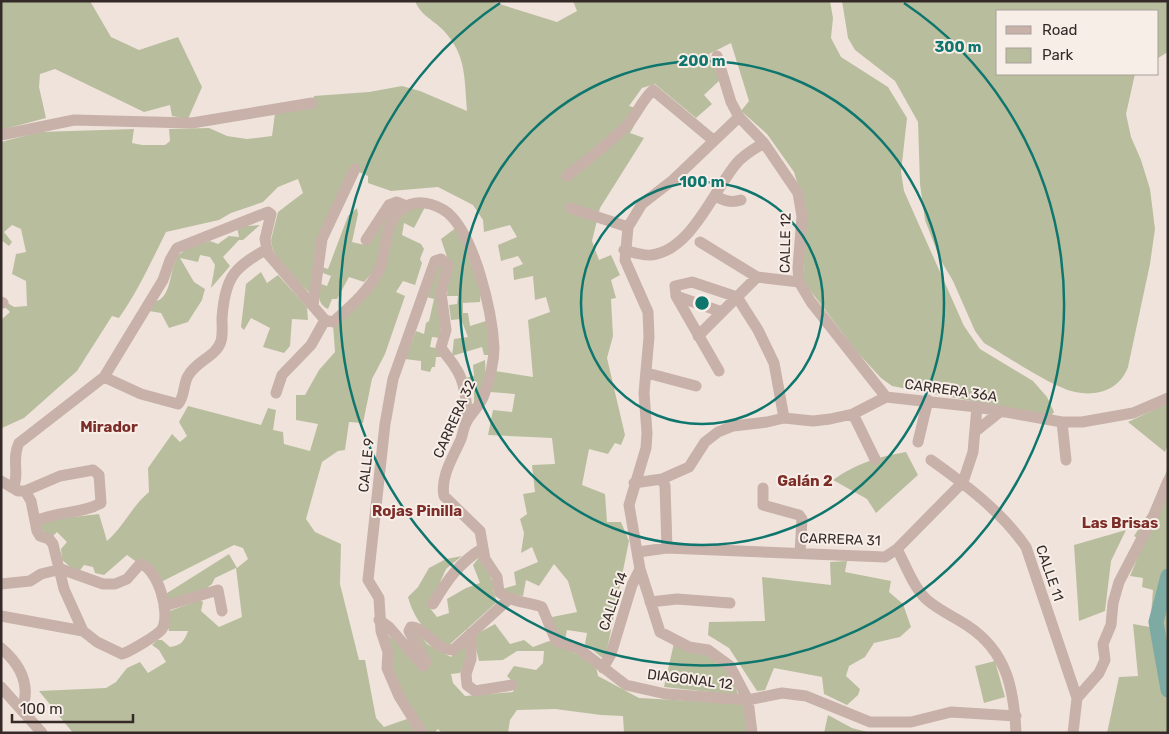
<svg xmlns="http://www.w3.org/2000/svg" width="1169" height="734" font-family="Rubik,sans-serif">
<rect width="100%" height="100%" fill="#f0e3dc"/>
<!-- green -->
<path fill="#b8be9d" d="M1,1H90L111,37L139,50L178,37L202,87L188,119L172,116L170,105L144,112L55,69L40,74L39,87L46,118L1,130Z
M415,1H490L557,22L577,11L573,1H830L833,18L831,38L841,57L888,87L907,118L901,172L904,191L964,326L980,349L1033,381L1047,397L1054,412L1051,416L892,386L881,378L857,352L803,281L805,209L794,172L767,134L741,111L749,101L731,43L709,54L720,80L704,95L712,104L696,118L655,84L642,88L629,106L643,110L630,133L644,138L600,208L592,241L599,260L611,255L620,275L611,280L616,298L611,299L613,336L607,358L625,435L621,445L615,443L608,454L589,449L582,485L605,494L607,522H621L629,541L605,660L585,644L587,633L567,630L565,640L554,633L552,617L577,612L568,581L554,564L539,586L526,580L523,596L509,595L502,589L516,585L514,572L538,562L532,547L521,553L524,533L520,519L527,514L523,494L535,492L532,465L555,464L552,438L488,435L493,410L512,412L515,394L490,392L495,371L533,377L528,320L550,312L546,297L535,300L533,276L514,280L513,268L523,264L518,256L501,261L498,245L517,237L510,225L484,232L483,220L473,205L438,187L391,191L368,183V176L359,172L317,239L313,296L285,269L273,251L271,240L278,212L303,193L298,179L278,187L263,202L231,213L219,220L166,232C151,262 138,291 119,318L112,316L77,371L24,418L2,428L1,432V320L10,312L5,307L6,302L14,307L27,306L26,281L12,274L16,254L26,252L21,229L12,225L4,232L12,242L9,246L1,240V142L39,132L134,129L132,143L142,145H165L170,141L169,129L209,128L227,136L247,139L272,136L275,113L313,108L314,96L369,92L402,86L420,91L467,111C464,79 467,56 444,31C434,20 421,16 415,1Z
M842,1H1168V52L1158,58V11H998V74H1135L1126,114L1131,137L1141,160L1150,189L1155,229L1150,264L1128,367C1120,389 1098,397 1075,392C1053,388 1005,355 984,343L975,331L953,281L940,259L925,220L920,184L918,122L895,81L855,50L848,38Z
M393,204L397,208L377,267L364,282L349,277L337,299H332L328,309C317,304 319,294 318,283L327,286L331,276L323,273L322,267L328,269L348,216L357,208L358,214L352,242L365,245Z
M425,207L414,228L404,223L402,235L421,244L424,249L420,259L422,263L415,285L403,281L396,292L405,296L385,354L372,379L363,423L349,422L345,450L338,451L322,462L306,519L315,532L341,544L340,584L359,660H365L376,718L384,727L407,719L418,733H73L39,691L106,688L116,682L127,668L140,662L148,673L166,662L159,650L152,645L157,640H162L170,647C181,645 184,642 188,631H169L164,613L200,600L203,602L201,611L219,627L242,617L236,568L215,578L212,584L204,590L167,602L164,595L229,554L237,568L248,559L243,548L234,545L163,581L127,555L104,575L95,573L93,567L84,565L78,573L62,560L61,549L67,542L57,532L50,539L40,527L42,523L55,519L99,514L107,541C124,526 132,506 149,492L148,468L172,434L180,442L187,436L179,422L188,406L261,425L268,408L276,410L273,430L283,432L284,444L310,451L318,424L296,420V395H305L319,370L335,352L333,325L364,296L396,221L410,208Z
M260,225L243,240H239L223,257L230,266L211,288L215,265L210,257L200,255L198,262L180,258L194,282L205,289L202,300L188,322L169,328L161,313L149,311L152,302C175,300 167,265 181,253C189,246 201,244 210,241L218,244L229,236L239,237L237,227Z
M457,227L481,290L480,302L463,303V313H468L470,326L486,321L491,355H484L482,347L452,356L454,339L468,337L461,319L451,320L449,305L457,304L458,296H447L448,260L441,239Z
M436,263L444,264L440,338L432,337L430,347L441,349L444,357H436L435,367H432L430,372L421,370V361L405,359L416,331L424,334L426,323L429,321L434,299L427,297Z
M261,272L267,283L278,275L307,307L308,320L292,319L290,346L284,353L263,347L270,328L251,318L244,330L241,327L246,284Z
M485,360C487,382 481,399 468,417V404H474V383L464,385V378L474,376L473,365Z
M1168,403V444L1165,452L1128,422Z
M906,452L918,475L876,513L867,499L833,480C857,463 878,457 906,452Z
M1168,468V733H1107L1119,677L1138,676L1133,624L1150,627L1153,590L1142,587L1143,578L1130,576L1144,542L1134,536L1150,511Z
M1126,530L1111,561L1105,611L1079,621L1074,545Z
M481,555L493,583V591L497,602L449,645C427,636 414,619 408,597L418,587L429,568L446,559L462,556L446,569L429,607L437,617L449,613L447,599L466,588L480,583L473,565Z
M847,561L845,572L891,581L889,592L903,604L911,627L900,637L874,643L865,657L849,666L846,676L860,689L858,695L847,705L824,694L822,677L774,668L765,690L757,691L729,648L708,635L709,622L765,621L762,577L831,585L830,562Z
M495,624L510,644L524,640L533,647L549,641L595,662L598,676L639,698L746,704L749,733H624L623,716L601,715L555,709L517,710L510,720L508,733H442L438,729L434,733H428C422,721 415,718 410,708C395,685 390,658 384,631L409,655L416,630L427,644L451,657L457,650L468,644L465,665L460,673L451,674L453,683L465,696L513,692L516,685L507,676L514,666L536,670L543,663L544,651H517L503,660L479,661L473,636Z
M674,643L704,652L729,666L738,695L664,687Z
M995,661L1005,697L984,703L975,666Z
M828,715L852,728L871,733H824Z"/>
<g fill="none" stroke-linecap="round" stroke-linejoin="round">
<!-- river -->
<path stroke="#7daba4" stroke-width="15" d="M1168,576L1156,622L1168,690"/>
<!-- minor -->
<path stroke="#c7b1a9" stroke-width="11" d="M717,56L731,102L739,117L764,143L798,193L802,216L798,268L799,282L811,302L886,397
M1,135L74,120L192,123L312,103
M567,176C588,159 609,144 627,125C637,114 642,100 653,90L713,140
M715,196C725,201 731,203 741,200
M570,208L628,227
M366,240L389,205L397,202L407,206
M700,242L757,277L799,282
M624,250C632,252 643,256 651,255C691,251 714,190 736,164C743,155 754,149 764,143
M676,296L722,312
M1,302L3,303
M313,305L322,239L355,169
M325,320L333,322C350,307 371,289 380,268C387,248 384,222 402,209C416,198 435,203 448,213C475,237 492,311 494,347C494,362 489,381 484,395C481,405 472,412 467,421C464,426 463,433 461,439C454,456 440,476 444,496L480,531L485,559L497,577L499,592C511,602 527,602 542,607L556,641L578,648L626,685L666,694L748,700L782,693L806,696L870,722H911L951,712L1016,716
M698,336L757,277
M719,371L676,296L675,286L692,282L737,297L758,330L774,363L784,418
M647,373L696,386
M104,377L141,394L178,404C185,397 183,384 188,376C196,361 217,356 221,341C223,334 222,325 222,318C225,278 233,268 267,249
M276,393L282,375L311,345L325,320
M853,414L875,459
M1062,422L1066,460
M976,431L1001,411
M918,442L928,400
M931,460C965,484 1002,512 1026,547L1077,698L1073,733
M662,479L665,486L667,548
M1,481L18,491H25L31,501L37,531L40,536L49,539L53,544L64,589L83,631
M634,483L662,479L689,467L705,442L718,432L733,426L767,422L784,418L813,421L830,419L853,414L886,397L977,407L1062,422H1082L1133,413L1168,398
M13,488C20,474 11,459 19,443L104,377L163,280L170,260L177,248L268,212L271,214L265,239L268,254L325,320
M763,488V505L799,515L802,519L800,553
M25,491L60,476L93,470L99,475L101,503C83,514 57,511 36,521
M897,549C906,566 913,586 926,599C938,610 955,617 968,626C1007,652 1014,689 1016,733
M638,552L667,548L885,557L897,549L963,482L973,452L977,407
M640,569L660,632L689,647L708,650L730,666L748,700L752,733
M1,584L30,581L41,574L61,569L103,584H115L127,579L140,564C158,568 171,614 162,629C158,635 129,652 122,654L97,642L83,631L1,616
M650,602L677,599L730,603
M433,604C447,580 459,563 483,548
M164,606L218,590L222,611
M379,620L389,627L423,666L426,662L409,631L411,627C425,627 434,649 453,650L509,599
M471,633V659L466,674L467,685L475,691L512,685
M1,648C21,665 31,685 22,710
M603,668L611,654L632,585L640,569L629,505L646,448L647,433L644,393L649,337L648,312L625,260L628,227L642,204L673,180L739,117
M1,687L42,733
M1077,698L1099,673L1105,660L1103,644L1111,625L1113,603L1119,582L1153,517L1168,481
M422,733L399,696L387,668L388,652L381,631L379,598L368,580L385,424L393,379L435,261L441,259L448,265L441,293L446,330L441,347C445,355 451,360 455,367C465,381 468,405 466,422"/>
</g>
<!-- distance rings -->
<g fill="none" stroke="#0f766e" stroke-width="2.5">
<circle cx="702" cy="303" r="121"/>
<circle cx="702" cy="303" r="242"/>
<path d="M904 3A362 362 0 1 1 500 3"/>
</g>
<g text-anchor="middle" stroke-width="4" stroke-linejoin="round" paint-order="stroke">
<!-- street labels -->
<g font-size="14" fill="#352a28" stroke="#f8eee8">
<text transform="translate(785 243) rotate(-89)" y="5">CALLE 12</text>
<text transform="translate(951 390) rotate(8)" y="5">CARRERA 36A</text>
<text transform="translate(454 419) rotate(-66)" y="5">CARRERA 32</text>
<text transform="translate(366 465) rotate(-84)" y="5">CALLE 9</text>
<text transform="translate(840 539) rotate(2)" y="5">CARRERA 31</text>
<text transform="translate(1050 573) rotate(71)" y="5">CALLE 11</text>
<text transform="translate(613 601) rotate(-71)" y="5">CALLE 14</text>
<text transform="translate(690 679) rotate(7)" y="5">DIAGONAL 12</text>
</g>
<!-- neighbourhood labels -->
<g font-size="15" font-weight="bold" fill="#7d2d28" stroke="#f8eee8">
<text x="109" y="432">Mirador</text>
<text x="805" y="486">Galán 2</text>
<text x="417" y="516">Rojas Pinilla</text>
<text x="1120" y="528">Las Brisas</text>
</g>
</g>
<circle cx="702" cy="303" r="8" fill="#0f766e" stroke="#f8eee8" stroke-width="2.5"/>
<g font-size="15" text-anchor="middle" font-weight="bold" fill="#0f766e" stroke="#f8eee8" stroke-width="4" stroke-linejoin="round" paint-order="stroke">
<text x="958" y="52">300 m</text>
<text x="702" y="66">200 m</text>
<text x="702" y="187">100 m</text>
</g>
<!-- border -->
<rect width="1169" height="734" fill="none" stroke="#352a28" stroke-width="5"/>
<!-- legend -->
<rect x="996" y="10" width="162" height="65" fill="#f8eee8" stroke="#aaa09b"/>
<rect x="1006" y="26" width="25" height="8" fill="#c7b1a9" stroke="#aaa09b"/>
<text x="1042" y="35" font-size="15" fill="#352a28">Road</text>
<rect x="1006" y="48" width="25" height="15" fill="#b8be9d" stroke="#aaa09b"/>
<text x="1042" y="60" font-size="15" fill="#352a28">Park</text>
<!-- scale -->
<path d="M12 714v8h121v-8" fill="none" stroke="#352a28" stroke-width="2.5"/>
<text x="20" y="714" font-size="15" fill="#352a28" stroke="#f8eee8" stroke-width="4" paint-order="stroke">100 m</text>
</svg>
